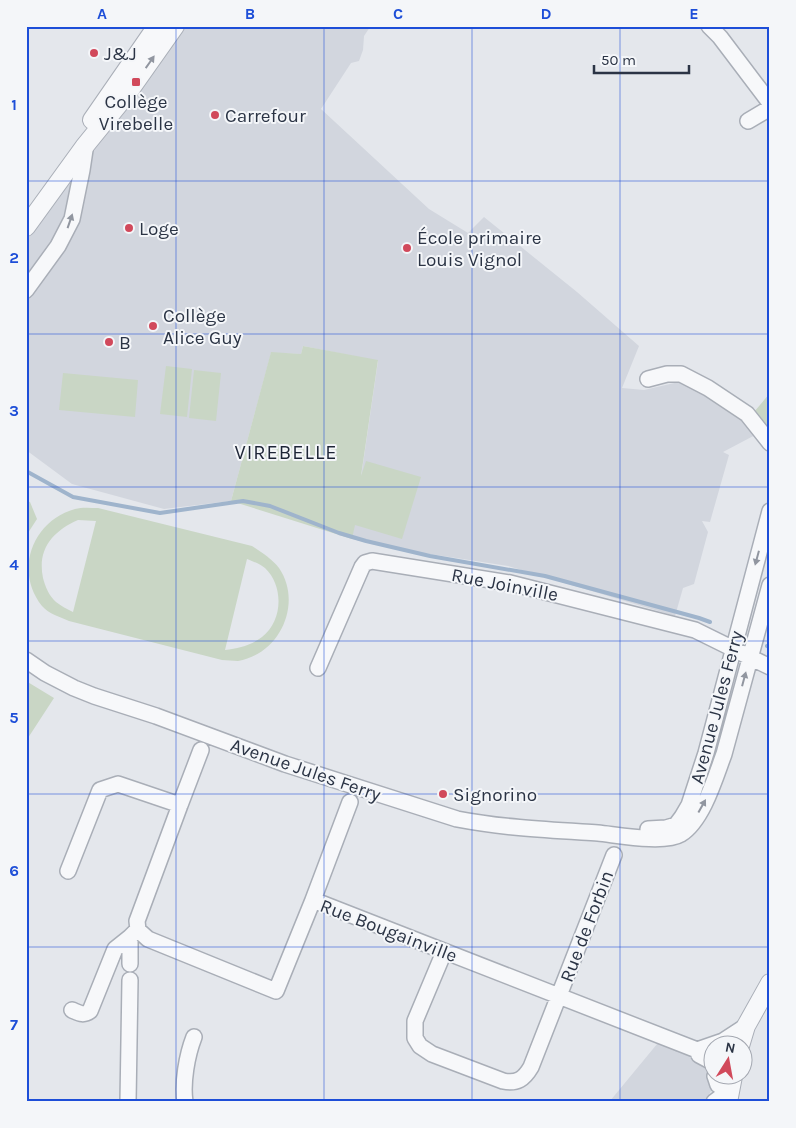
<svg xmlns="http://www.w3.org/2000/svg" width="796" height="1128" font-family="Karla,sans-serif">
<rect width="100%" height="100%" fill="#e4e7ec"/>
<!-- built -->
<path fill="#d2d6de" d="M182,26H379L370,27L364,36L363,50L359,61L351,63L321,109L429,209L468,233L484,217L577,292L639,346L622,388L644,390L683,381L725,404L759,433L723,452L729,455L710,522L702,521L708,532L694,584L683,588L675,616L508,566L391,548L352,539L378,361L303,346L301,354L271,353L231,501L164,509L72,484L26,450V239Z
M662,1038L713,1065L719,1076L705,1102L610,1101Z"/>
<!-- green -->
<path fill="#c9d6c5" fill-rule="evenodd" d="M303,346L378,360L361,476L366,461L421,477L402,539L355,525L352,539L231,501L271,352L301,354Z
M166,366L192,369L187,417L160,414Z
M194,370L221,373L216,421L189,418Z
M63,373L138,380L135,417L59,410Z
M770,393V433L754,412Z
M26,501L30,502L37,519L26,536Z
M98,508L252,546C261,552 272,559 279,568C303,603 280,654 238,661C233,661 227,660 222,660L69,621C60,617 49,614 42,606C14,571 32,521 75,509C82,507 91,508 98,508ZM78,520L96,521L73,612C67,609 61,606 56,602C49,596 45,586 43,578C37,549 53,531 78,520ZM247,559C252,561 260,564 265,568C284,586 283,621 262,637C250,646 239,648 225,650Z
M26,681L54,698L26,741Z"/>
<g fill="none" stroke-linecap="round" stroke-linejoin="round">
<!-- stream -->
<path stroke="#9fb4cc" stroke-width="4" d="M26,471L73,497L160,513L243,501L270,506L339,533L366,541L430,556L545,576L699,618L710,622
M767,646L770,647"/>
<!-- minor casing -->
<g stroke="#a9aeb7" stroke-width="18">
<path id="minor" d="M709,26L720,37L770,103
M748,121L770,108
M26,290L58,246L72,219L82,170L85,150L84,147
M648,379L667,374H681L708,388L747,414L770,443
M26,660L45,673L74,688L94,696L156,716L285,764L457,819C504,828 550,830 598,833C618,835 664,844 681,834C703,820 715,778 724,754L770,585
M318,668L362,567L365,563L372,561L510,583L695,630L770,667
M180,805L201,750
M648,829L666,828L676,825L682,817L689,805L706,753L770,511
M68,871L100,790L118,784L180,805L137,921L138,930L148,939L276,991L313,900L697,1050L699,1055L714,1063
M313,900L350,802
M444,952L415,1021V1038L420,1046L432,1054L503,1081C517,1084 524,1079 531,1067L614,855
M130,964V937L136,931
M72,1010C79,1013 83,1016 90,1011L115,949L130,937
M697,1050L723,1041L746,1026
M715,1076L718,1085L730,1090
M128,1102L130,980
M185,1102C182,1083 187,1055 194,1037
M714,1102L730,1090"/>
</g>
<!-- tertiary casing -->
<g stroke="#a9aeb7" stroke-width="20">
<path id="tertiary" d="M92,120L157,26
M26,227L84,147L127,94L175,26
M740,1046L746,1026L770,983
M728,1102L733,1076"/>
</g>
<!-- minor -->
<use href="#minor" stroke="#f7f8fa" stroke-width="15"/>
<!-- tertiary -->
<use href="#tertiary" stroke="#f7f8fa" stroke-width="18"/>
</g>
<!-- one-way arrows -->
<defs><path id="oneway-solid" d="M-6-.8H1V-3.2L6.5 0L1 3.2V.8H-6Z" transform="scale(1.25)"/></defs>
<g fill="#9196a0">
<use href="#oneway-solid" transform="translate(150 62) rotate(-55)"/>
<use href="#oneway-solid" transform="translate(70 221) rotate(-71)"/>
<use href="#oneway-solid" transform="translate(757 558) rotate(105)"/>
<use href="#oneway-solid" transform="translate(744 679) rotate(-75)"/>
<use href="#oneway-solid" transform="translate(702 806) rotate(-61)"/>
</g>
<!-- grid -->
<path fill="none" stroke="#1d4ed8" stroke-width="1" stroke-opacity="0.55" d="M176,26V1102M324,26V1102M472,26V1102M620,26V1102M26,181H770M26,334H770M26,487H770M26,641H770M26,794H770M26,947H770"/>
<!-- markers -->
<g fill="#d1495b" stroke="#f4f6f9" stroke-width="2">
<circle cx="94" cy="53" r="5"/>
<rect x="131" y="77" width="10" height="10" rx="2.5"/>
<circle cx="215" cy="115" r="5"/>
<circle cx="129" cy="228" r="5"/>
<circle cx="407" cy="248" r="5"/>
<circle cx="153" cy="326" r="5"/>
<circle cx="109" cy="342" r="5"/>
<circle cx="443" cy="794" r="5"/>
</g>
<g text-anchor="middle" stroke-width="4" stroke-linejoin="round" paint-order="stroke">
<!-- poi labels -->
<g font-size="19" fill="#2b3445" stroke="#f4f6f9" text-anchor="start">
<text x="104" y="60">J&amp;J</text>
<text x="136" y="108" text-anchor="middle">Collège<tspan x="136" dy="22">Virebelle</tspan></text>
<text x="225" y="122">Carrefour</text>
<text x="139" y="235">Loge</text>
<text x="417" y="244">École primaire<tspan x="417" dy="22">Louis Vignol</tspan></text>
<text x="163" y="322">Collège<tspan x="163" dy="22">Alice Guy</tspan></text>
<text x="119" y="349">B</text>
<text x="453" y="801">Signorino</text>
</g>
<!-- street labels -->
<g font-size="19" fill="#2b3445" stroke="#f4f6f9">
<text transform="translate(505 584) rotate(11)" y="7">Rue Joinville</text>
<text transform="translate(716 707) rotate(-75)" y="7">Avenue Jules Ferry</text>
<text transform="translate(306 769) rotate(19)" y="7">Avenue Jules Ferry</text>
<text transform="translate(586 926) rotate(-69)" y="7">Rue de Forbin</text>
<text transform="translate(389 930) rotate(21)" y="7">Rue Bougainville</text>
</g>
<!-- neighbourhood labels -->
<g font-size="20" letter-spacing="1" fill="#1d2536" stroke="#f4f6f9">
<text x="286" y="459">VIREBELLE</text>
</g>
</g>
<!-- border -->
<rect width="796" height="1128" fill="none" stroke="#f4f6f9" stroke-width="55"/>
<!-- north arrow -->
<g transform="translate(728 1060) rotate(11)"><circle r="24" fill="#f4f6f9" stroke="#a4a8b1"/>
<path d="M0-4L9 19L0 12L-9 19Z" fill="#d1495b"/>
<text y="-8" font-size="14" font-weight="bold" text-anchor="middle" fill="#2b3445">N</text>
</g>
<!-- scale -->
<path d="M594 65v8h95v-8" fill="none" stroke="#2b3445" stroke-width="2.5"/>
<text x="601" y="65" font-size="15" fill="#2b3445" stroke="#f4f6f9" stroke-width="4" paint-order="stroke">50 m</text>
<rect x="28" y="28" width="740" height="1072" fill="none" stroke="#1d4ed8" stroke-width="2"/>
<g font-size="16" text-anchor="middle" font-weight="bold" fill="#1d4ed8">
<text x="102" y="19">A</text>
<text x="250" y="19">B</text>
<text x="398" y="19">C</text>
<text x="546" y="19">D</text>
<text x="694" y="19">E</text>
<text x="14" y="110">1</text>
<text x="14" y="263">2</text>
<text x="14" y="416">3</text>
<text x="14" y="570">4</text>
<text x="14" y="723">5</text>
<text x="14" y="876">6</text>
<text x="14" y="1030">7</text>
</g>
</svg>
